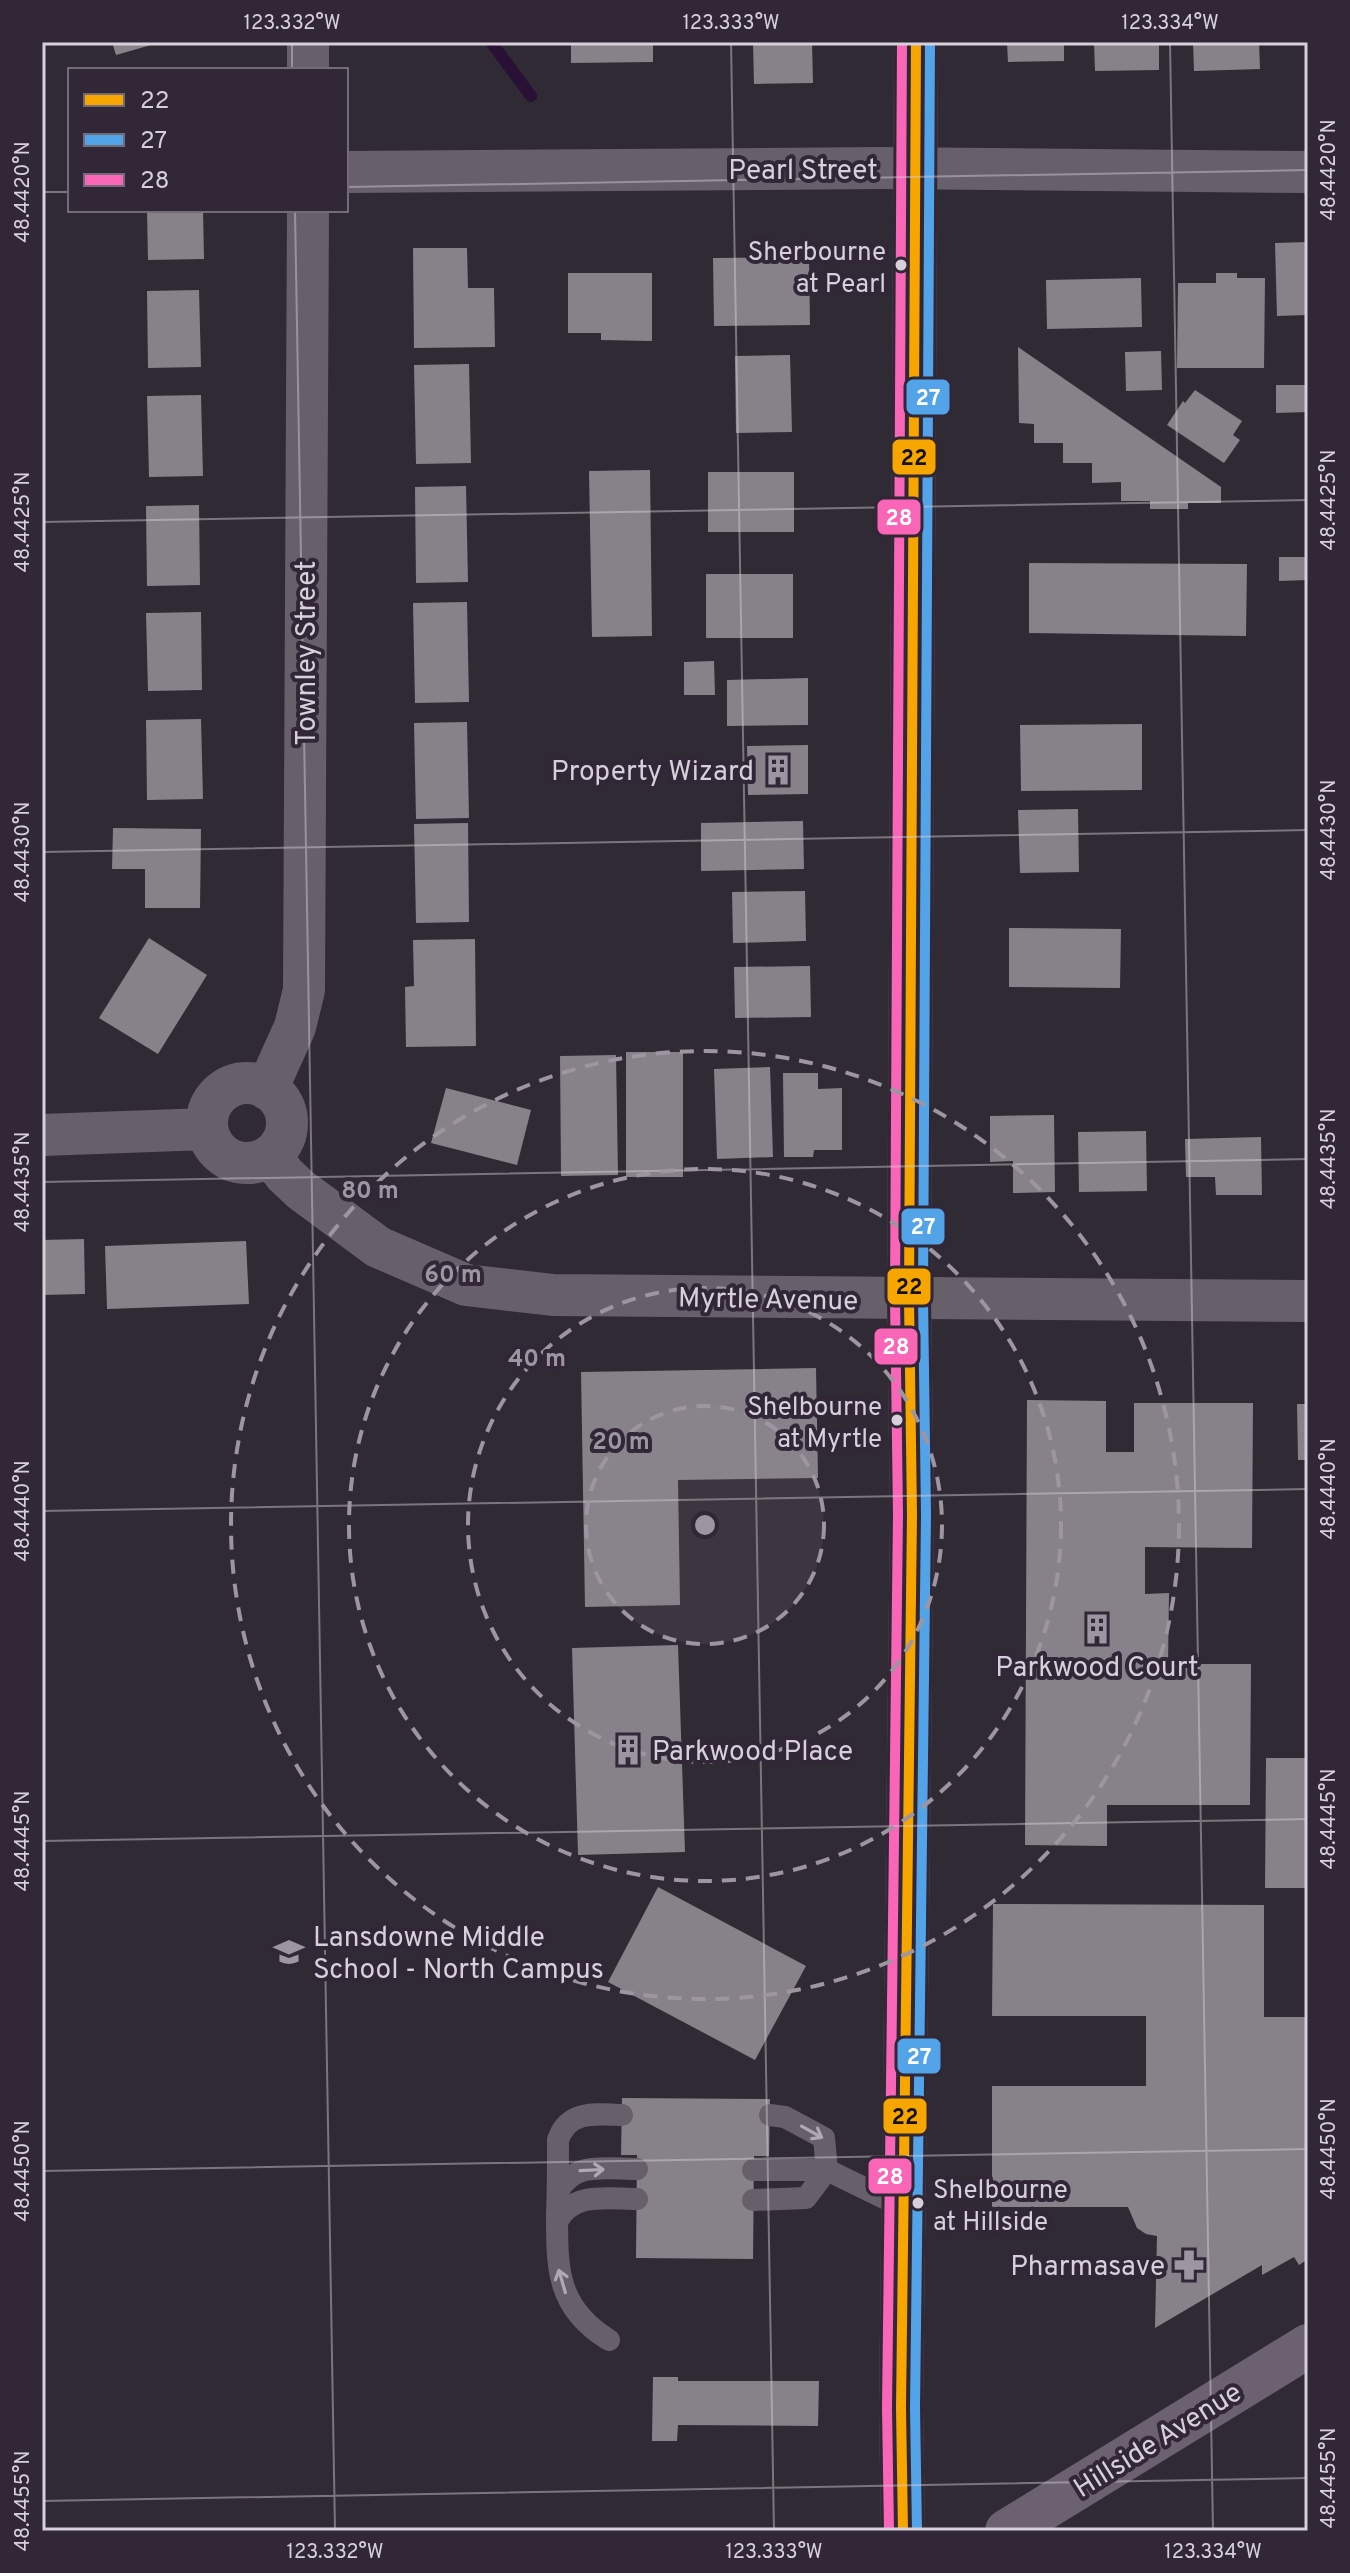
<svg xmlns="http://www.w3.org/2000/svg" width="1350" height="2573" font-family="Overpass,sans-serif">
<rect width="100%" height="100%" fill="#302a34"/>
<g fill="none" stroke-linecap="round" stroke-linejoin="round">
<!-- stream -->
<path stroke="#291035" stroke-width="12" d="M491,42L531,96"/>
</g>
<!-- building -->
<path fill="#87828a" d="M112,42H158V43L116,55Z
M571,42H653V62L571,63Z
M753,42H812L813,83L754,84Z
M1007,42H1064V61L1008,62Z
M1094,42H1159V70L1095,71Z
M1193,42H1259L1260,69L1194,71Z
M147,210H203L204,259L148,260Z
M1308,242V315L1277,316L1275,243Z
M413,248H467L468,288H494L495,347L414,348Z
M809,257L810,325L714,326L713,258Z
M568,273H652V341L601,340V333H568Z
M1216,273H1237V278H1265L1264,368H1177L1178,283H1216Z
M1141,278L1142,327L1047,329L1046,280Z
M199,290L201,367L148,368L147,291Z
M1018,347L1221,487V503H1188V509H1150V501H1121V482L1092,483V463H1063V443H1034V424L1019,423Z
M1161,351L1162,390L1126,391L1125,352Z
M790,355L792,432L736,433L735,356Z
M469,364L471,463L416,464L414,365Z
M1276,385H1308V412L1276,413Z
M1195,390L1242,421L1233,435L1240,440L1224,463L1167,425L1183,401L1185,403Z
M201,395L203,476L149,477L147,396Z
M650,470L652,636L592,637L589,471Z
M708,472H794V532H708Z
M466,486L468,582L416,583L415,487Z
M199,505L200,585L147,586L146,506Z
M1279,557H1308V580L1279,581Z
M1029,563L1247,564L1246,636L1029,633Z
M706,574H793V638H706Z
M467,602L469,702L415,703L413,603Z
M201,612L202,690L148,691L146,613Z
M714,661L715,695H684V662Z
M808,678V725L727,726V680Z
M201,719L203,799L147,800L146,720Z
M467,722L469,818L416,819L414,723Z
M1142,724V790L1021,791L1020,725Z
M808,745V794L748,795L747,746Z
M1078,809L1079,872L1020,873L1018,810Z
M803,821L804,869L701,871V823Z
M468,823L469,922L416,923L414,824Z
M113,828L201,829L200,908H145V869H112Z
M805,891L806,941L733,943L732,892Z
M1009,928L1121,929L1120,988L1009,987Z
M149,938L207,975L158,1054L99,1018Z
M475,939L476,1046L406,1047L405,987L414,986L413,940Z
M810,966L811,1017L735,1018L734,967Z
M626,1052H683V1177H626Z
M616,1055L618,1175L561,1176L560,1056Z
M770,1067L773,1157L717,1159L714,1069Z
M783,1073H818V1089L842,1088V1150H814L813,1157H784Z
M446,1088L531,1110L517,1165L431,1143Z
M1054,1115L1055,1192L1013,1193V1161L990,1162V1116Z
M1146,1131L1147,1191L1079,1192L1078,1132Z
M1261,1137L1262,1195H1216L1215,1177H1186L1185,1139Z
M84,1239L85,1294L42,1295V1240Z
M246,1241L249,1304L107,1309L105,1246Z
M816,1368L818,1478L678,1480L680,1605L585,1607L581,1372Z
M1027,1400L1106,1401V1452H1134V1403H1253L1252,1548L1145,1547V1594L1169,1593L1168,1664H1251L1250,1805H1107V1846L1025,1845Z
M1297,1404H1308V1460H1298Z
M678,1645L685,1852L578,1855L572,1648Z
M1266,1758H1308V1888H1265Z
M658,1887L806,1966L755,2060L608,1982Z
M993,1904L1264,1905V2017H1308V2259L1299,2265L1294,2257L1262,2275V2265L1155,2328L1157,2236L1146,2234L1137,2228L1128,2207H992V2086H1146V2016H992Z
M622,2098L770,2099L769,2156H754L753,2259L636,2258L637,2155H621Z
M653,2377H678V2381H819L818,2426L678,2425L677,2441H652Z"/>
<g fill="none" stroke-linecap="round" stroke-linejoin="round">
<!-- lane -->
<path stroke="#67606b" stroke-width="22" d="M753,2170H827L903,2207
M558,2192C573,2161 607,2169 637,2169
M753,2200L806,2198L827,2170L824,2138L785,2117L770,2115
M557,2222C573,2191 608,2199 637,2199
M609,2340C557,2308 557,2270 557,2215C558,2190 558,2165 558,2140C568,2110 595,2114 622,2115"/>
<!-- street -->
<path stroke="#67606b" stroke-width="42" d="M308,42V70
M346,172L882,168L1308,172
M207 1123a40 40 0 1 1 80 0a40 40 0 1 1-80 0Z
M267,1089L295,1027L304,990L308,210
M42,1135L207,1129
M270,1156L285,1175L301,1190L378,1247L466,1285L553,1295L1308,1301"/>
<!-- secondary -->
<path stroke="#6b6170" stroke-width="44" d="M903,2531L901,2408L912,1515L909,1298L916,42
M1007,2531L1308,2346"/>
<!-- bus-1 casing -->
<g stroke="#312737" stroke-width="16">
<path id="bus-1" d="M903,2531L901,2408L912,1515L909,1298L916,42"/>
</g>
<!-- bus-2 casing -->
<g stroke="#312737" stroke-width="16">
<path id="bus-2" d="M917,2531L915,2408L926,1515L923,1298L930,42"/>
</g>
<!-- bus-3 casing -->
<g stroke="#312737" stroke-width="16">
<path id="bus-3" d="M889,2531L887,2408L898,1515L895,1298L902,42"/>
</g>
<!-- bus-1 -->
<use href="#bus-1" stroke="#f7a600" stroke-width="10"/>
<!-- bus-2 -->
<use href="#bus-2" stroke="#53a3e8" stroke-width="10"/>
<!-- bus-3 -->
<use href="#bus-3" stroke="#fa66b7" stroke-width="10"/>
</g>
<!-- one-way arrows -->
<defs><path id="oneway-shaft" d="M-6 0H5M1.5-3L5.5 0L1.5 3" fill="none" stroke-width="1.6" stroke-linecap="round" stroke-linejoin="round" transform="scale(2)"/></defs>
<g stroke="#b0a9b3">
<use href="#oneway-shaft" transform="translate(812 2132) rotate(29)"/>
<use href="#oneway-shaft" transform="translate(592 2170) rotate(-3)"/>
<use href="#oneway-shaft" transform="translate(562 2281) rotate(-106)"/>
</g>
<!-- ticks -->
<path fill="none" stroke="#d7d0da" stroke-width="2" stroke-opacity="0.45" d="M292,42V70M731,42L774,2531M1170,42L1213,2531M346,187L1308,170M42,192H70M295,210L335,2531M42,522L1308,500M42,852L1308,830M42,1182L1308,1159M42,1511L1308,1489M42,1841L1308,1819M42,2171L1308,2149M42,2501L1308,2478"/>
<!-- distance rings -->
<circle cx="705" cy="1525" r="119" fill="#9d96a0" fill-opacity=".12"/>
<g fill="none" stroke="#9d96a0" stroke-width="4" stroke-dasharray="14 10">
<circle cx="705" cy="1525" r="119"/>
<circle cx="705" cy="1525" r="237"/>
<circle cx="705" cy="1525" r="356"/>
<circle cx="705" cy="1525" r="474"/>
</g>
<!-- icons -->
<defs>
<g id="building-bare" transform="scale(2.4)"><path d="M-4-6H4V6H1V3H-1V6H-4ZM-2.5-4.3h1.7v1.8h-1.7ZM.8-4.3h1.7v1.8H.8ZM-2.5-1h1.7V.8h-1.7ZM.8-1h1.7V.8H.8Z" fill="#9d96a0" stroke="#312737" stroke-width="2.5" paint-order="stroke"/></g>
<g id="school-bare" transform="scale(2.4)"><path d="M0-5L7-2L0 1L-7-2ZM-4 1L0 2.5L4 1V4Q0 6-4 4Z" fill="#9d96a0" stroke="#312737" stroke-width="2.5" paint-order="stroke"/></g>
<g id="pharmacy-bare" transform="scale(2.4)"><path d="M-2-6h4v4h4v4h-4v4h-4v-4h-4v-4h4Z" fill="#9d96a0" stroke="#312737" stroke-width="2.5" paint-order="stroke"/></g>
</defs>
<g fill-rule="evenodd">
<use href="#building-bare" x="778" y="770"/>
<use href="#building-bare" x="1097" y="1629"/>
<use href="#building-bare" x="628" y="1750"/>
<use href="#school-bare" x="289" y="1952"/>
<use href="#pharmacy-bare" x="1189" y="2265"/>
</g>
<!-- markers -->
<g fill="#d7d0da" stroke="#312737" stroke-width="3">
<circle cx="901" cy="265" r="7"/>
<circle cx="897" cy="1420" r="7"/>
<circle cx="918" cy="2203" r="7"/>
</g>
<g text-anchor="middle" stroke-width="8" stroke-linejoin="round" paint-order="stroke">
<!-- bus labels -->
<g font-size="26" fill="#d7d0da" stroke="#312737" text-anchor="end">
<text x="886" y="260">Sherbourne<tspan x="886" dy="32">at Pearl</tspan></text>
<text x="882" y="1415">Shelbourne<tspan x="882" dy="32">at Myrtle</tspan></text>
<text x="933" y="2198" text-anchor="start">Shelbourne<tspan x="933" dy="32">at Hillside</tspan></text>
</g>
<!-- street labels -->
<g font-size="28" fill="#d7d0da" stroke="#312737">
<text x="803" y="179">Pearl Street</text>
<text transform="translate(305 653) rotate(-90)" y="10">Townley Street</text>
<text transform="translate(768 1298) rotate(1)" y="10">Myrtle Avenue</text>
<text transform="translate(1157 2439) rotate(-32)" y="10">Hillside Avenue</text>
</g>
<!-- poi labels -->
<g font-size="28" fill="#d7d0da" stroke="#312737" text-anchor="end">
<text x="754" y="780">Property Wizard</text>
<text x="1097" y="1676" text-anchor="middle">Parkwood Court</text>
<text x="652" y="1760" text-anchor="start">Parkwood Place</text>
<text x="313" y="1946" text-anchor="start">Lansdowne Middle<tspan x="313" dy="32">School - North Campus</tspan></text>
<text x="1165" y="2275">Pharmasave</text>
</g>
</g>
<circle cx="705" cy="1525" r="12" fill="#9d96a0" stroke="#312737" stroke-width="4"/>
<g font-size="24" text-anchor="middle" font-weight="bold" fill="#9d96a0" stroke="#312737" stroke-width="8" stroke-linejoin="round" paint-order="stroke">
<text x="370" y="1198">80 m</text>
<text x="453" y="1282">60 m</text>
<text x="537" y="1366">40 m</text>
<text x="621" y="1449">20 m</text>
</g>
<g stroke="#312737" stroke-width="3">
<rect x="905" y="378" width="46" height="38" rx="8" fill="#53a3e8"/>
<rect x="891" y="438" width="46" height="38" rx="8" fill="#f7a600"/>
<rect x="876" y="498" width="46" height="38" rx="8" fill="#fa66b7"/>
<rect x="900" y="1207" width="46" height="39" rx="8" fill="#53a3e8"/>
<rect x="886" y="1267" width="46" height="39" rx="8" fill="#f7a600"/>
<rect x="873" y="1327" width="46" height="39" rx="8" fill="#fa66b7"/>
<rect x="896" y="2037" width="46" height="38" rx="8" fill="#53a3e8"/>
<rect x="882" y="2097" width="46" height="38" rx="8" fill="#f7a600"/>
<rect x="867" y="2157" width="46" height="38" rx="8" fill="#fa66b7"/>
</g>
<g font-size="22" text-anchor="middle" font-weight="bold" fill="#fff">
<text x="928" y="405">27</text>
<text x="899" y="525">28</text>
<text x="923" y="1234">27</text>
<text x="896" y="1354">28</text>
<text x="919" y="2064">27</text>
<text x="890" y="2184">28</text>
</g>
<g font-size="22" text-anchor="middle" font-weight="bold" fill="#111">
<text x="914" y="465">22</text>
<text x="909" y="1294">22</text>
<text x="905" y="2124">22</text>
</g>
<!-- border -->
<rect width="1350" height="2573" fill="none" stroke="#312737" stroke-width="88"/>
<!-- legend -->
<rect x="68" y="68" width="280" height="144" fill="#312737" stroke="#736b78" stroke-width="2"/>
<rect x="84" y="94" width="40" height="12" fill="#f7a600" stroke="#736b78" stroke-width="2"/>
<text x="140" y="108" font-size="24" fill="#d7d0da">22</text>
<rect x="84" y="134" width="40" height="12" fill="#53a3e8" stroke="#736b78" stroke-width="2"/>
<text x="140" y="148" font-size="24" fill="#d7d0da">27</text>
<rect x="84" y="174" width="40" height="12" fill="#fa66b7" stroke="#736b78" stroke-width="2"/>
<text x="140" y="188" font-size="24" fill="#d7d0da">28</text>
<rect x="44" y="44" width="1262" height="2485" fill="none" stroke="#d7d0da" stroke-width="3"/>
<g font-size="20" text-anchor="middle" fill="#d7d0da">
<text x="292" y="29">123.332°W</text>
<text x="731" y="29">123.333°W</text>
<text x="1170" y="29">123.334°W</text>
<text transform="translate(1328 170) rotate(-90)" y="7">48.4420°N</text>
<text transform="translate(22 192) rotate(-90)" y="7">48.4420°N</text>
<text transform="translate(1328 500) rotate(-90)" y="7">48.4425°N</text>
<text transform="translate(22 522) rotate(-90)" y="7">48.4425°N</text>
<text transform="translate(1328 830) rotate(-90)" y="7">48.4430°N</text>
<text transform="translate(22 852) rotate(-90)" y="7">48.4430°N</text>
<text transform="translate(1328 1159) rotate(-90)" y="7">48.4435°N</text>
<text transform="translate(22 1182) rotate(-90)" y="7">48.4435°N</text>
<text transform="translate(1328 1489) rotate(-90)" y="7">48.4440°N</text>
<text transform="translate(22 1511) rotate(-90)" y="7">48.4440°N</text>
<text transform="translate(1328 1819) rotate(-90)" y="7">48.4445°N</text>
<text transform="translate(22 1841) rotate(-90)" y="7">48.4445°N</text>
<text transform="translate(1328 2149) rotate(-90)" y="7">48.4450°N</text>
<text transform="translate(22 2171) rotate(-90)" y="7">48.4450°N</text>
<text transform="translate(1328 2478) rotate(-90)" y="7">48.4455°N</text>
<text transform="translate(22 2501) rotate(-90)" y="7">48.4455°N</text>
<text x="335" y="2558">123.332°W</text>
<text x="774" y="2558">123.333°W</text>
<text x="1213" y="2558">123.334°W</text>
</g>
</svg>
